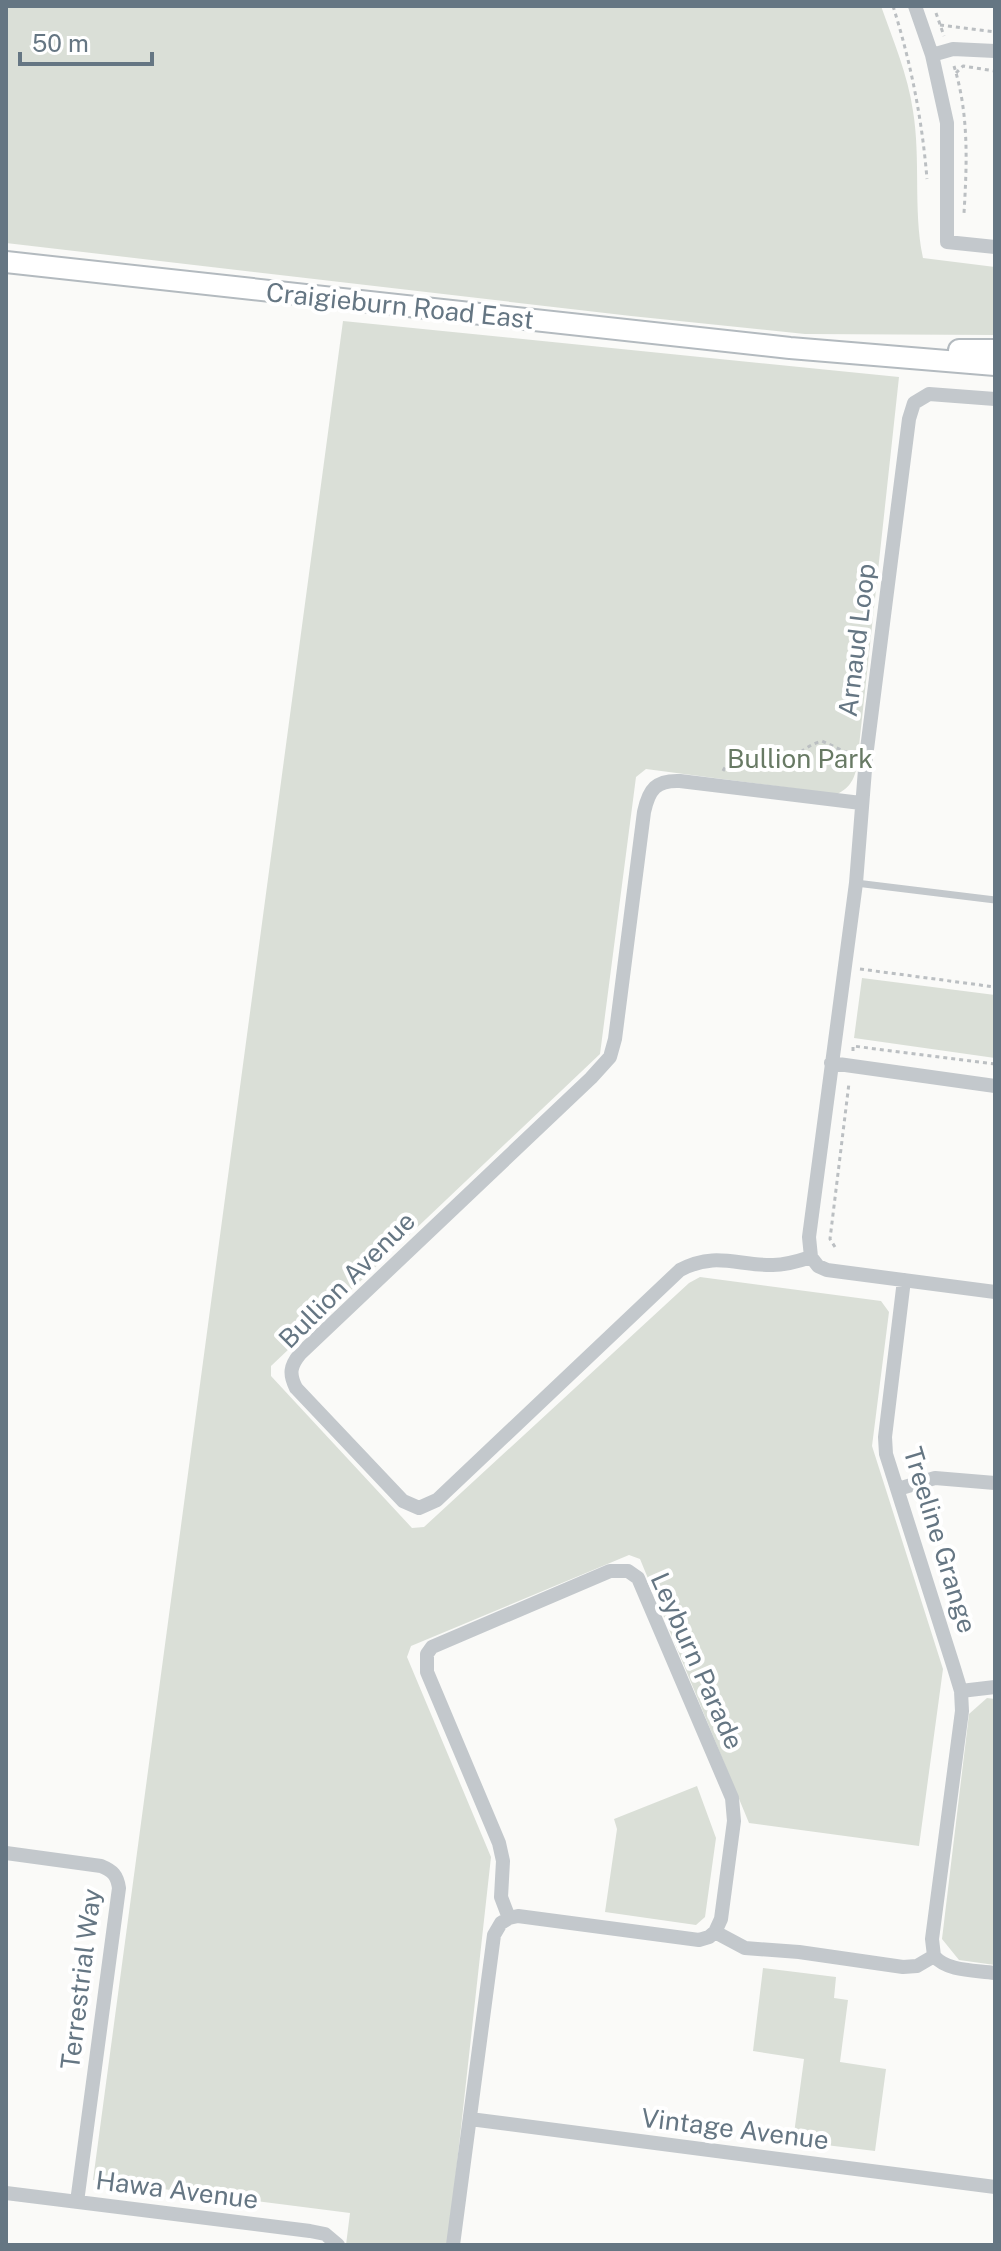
<svg xmlns="http://www.w3.org/2000/svg" width="1001" height="2251" font-family="'Public Sans',sans-serif">
<rect width="100%" height="100%" fill="#fafaf8"/>
<!-- green -->
<path fill="#dadfd7" d="M6,6H881C893,40 908,75 913,111C921,160 913,210 923,258L995,267V335L805,334L631,316L6,243Z
M343,321L899,377L860,737C857,760 860,784 837,794L646,769L636,777L600,1054L271,1366V1376L412,1528L424,1527L689,1283L700,1277L881,1301L889,1312L872,1446L943,1669L919,1846L749,1823L640,1559L629,1555L411,1646L407,1657L491,1857L448,2245H346L350,2213L93,2180Z
M862,978L995,995V1058L854,1038Z
M987,1698L995,1699V1965L959,1960L942,1939L969,1714Z
M697,1786L716,1838L705,1917L696,1925L605,1912L617,1829L614,1819Z
M763,1968L836,1977L834,1998L848,2000L840,2062L886,2069L875,2151L793,2141L804,2059L753,2051Z"/>
<g fill="none" stroke-linecap="round" stroke-linejoin="round">
<!-- secondary casing -->
<g stroke="#b3babf" stroke-width="24">
<path id="secondary" d="M6,262L790,348L995,365
M959,350H995"/>
</g>
<!-- path -->
<path stroke="#bbbfc2" stroke-width="3" stroke-dasharray="4 4" stroke-linecap="butt" d="M893,6C911,63 922,119 927,179
M936,13L944,36
M940,25L995,32
M954,66C969,114 967,163 964,213
M956,73L963,66L995,71
M723,771C734,748 752,767 770,767C792,766 801,746 822,741L850,754
M860,969L995,987
M853,1051V1046L995,1064
M835,1247L830,1239L849,1083"/>
<!-- service -->
<path stroke="#c3c8cc" stroke-width="7" d="M856,883L995,900"/>
<!-- minor -->
<path stroke="#c3c8cc" stroke-width="14" d="M915,6L932,55L947,123V242L995,247
M932,55L953,49L995,51
M861,803L680,781C656,780 649,789 644,812L615,1039L610,1057L591,1078L300,1354C290,1366 289,1374 296,1388L403,1501L419,1508L437,1500L680,1270C716,1251 738,1266 773,1265C786,1265 799,1261 811,1257L818,1266L827,1270L995,1292
M831,1063L995,1086
M811,1257L809,1237L856,883L866,757L909,419L914,403L929,394L995,399
M904,1280L885,1437L886,1454L954,1668L961,1691L962,1711L932,1939L934,1956
M898,1489L935,1478L995,1483
M961,1691L995,1687
M6,1853L101,1866C113,1871 117,1875 119,1888L77,2202
M509,1918L518,1916L699,1940L709,1937L715,1932L745,1948L799,1952L903,1967L917,1966L934,1956
M934,1956C948,1972 975,1970 995,1973
M470,2119L995,2187
M6,2193L310,2231L325,2234L338,2245
M453,2245L494,1935L501,1923L509,1918L501,1897L503,1861L499,1843L427,1672V1654L432,1647L610,1571H628L638,1578L732,1798L734,1821L721,1919L715,1932"/>
<!-- secondary -->
<use href="#secondary" stroke="#fff" stroke-width="20"/>
</g>
<g text-anchor="middle" stroke-width="8" stroke-linejoin="round" paint-order="stroke">
<!-- street labels -->
<g font-size="26" fill="#657683" stroke="#fff">
<text transform="translate(400 306) rotate(6)" y="9">Craigieburn Road East</text>
<text transform="translate(857 640) rotate(-83)" y="9">Arnaud Loop</text>
<text transform="translate(347 1280) rotate(-45)" y="9">Bullion Avenue</text>
<text transform="translate(940 1540) rotate(73)" y="9">Treeline Grange</text>
<text transform="translate(697 1661) rotate(66)" y="9">Leyburn Parade</text>
<text transform="translate(81 1979) rotate(-83)" y="9">Terrestrial Way</text>
<text transform="translate(735 2129) rotate(7)" y="9">Vintage Avenue</text>
<text transform="translate(177 2190) rotate(7)" y="9">Hawa Avenue</text>
</g>
<!-- park labels -->
<g font-size="26" fill="#687a64" stroke="#fff">
<text x="800" y="768">Bullion Park</text>
</g>
</g>
<!-- border -->
<rect width="1001" height="2251" fill="none" stroke="#657683" stroke-width="16"/>
<!-- scale -->
<path d="M20 52v12h132v-12" fill="none" stroke="#657683" stroke-width="4"/>
<text x="32" y="52" font-size="24" fill="#657683" stroke="#ffffff" stroke-width="6" paint-order="stroke">50 m</text>
</svg>
